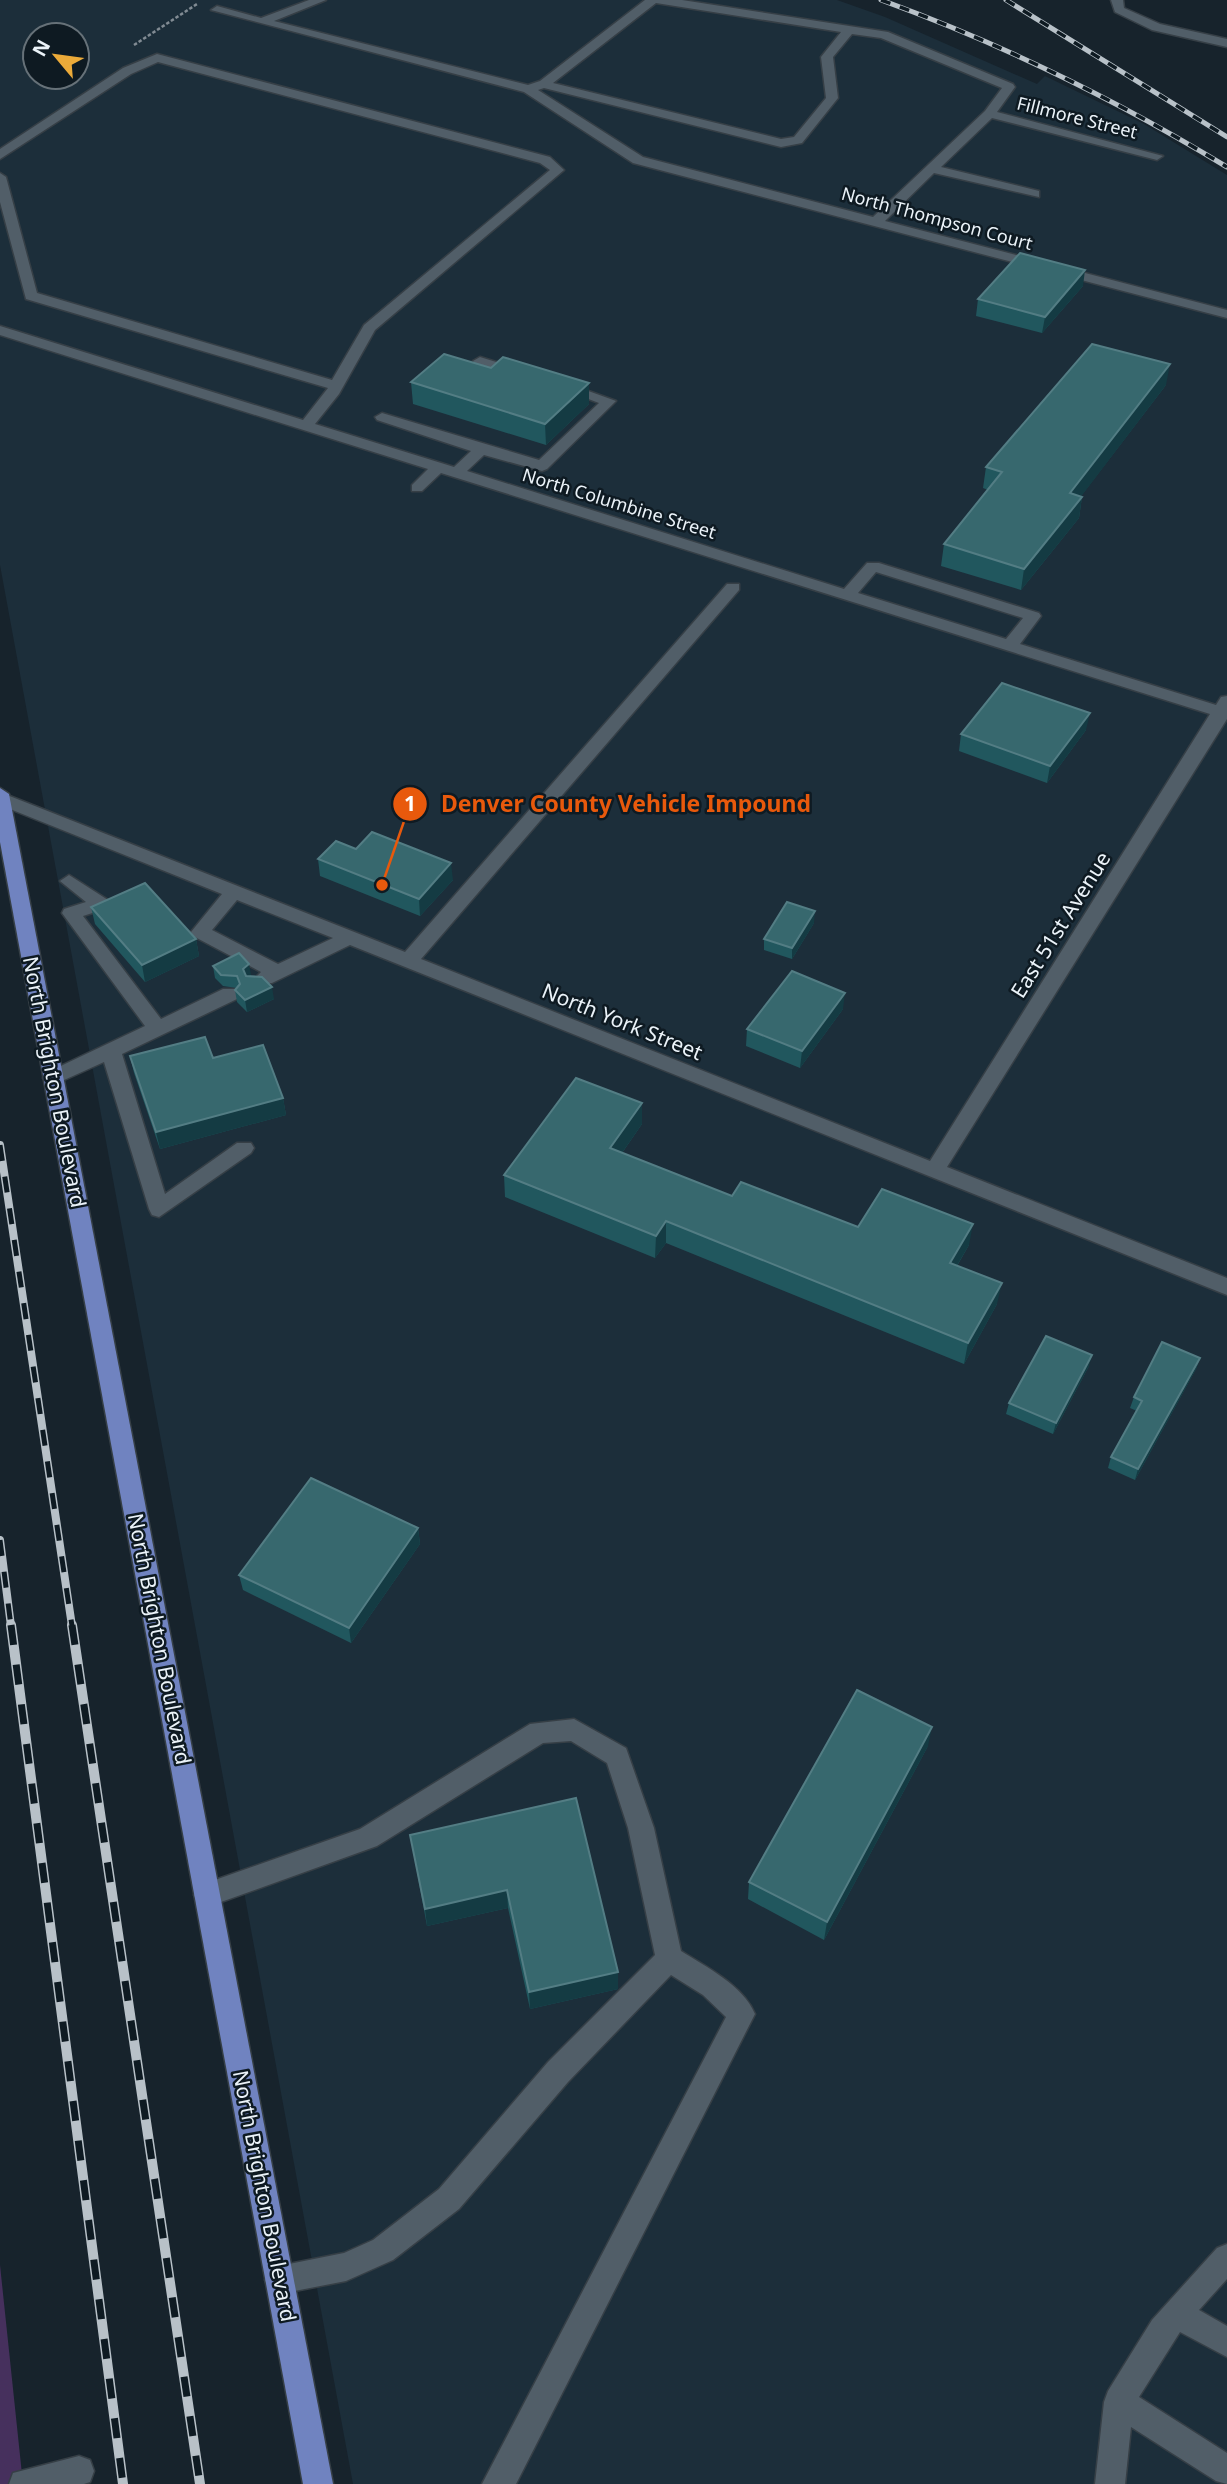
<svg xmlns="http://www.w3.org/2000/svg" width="1227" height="2484" font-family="'Noto Sans',sans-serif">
<rect width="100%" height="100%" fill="#17232c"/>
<!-- built -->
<path fill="#1c2e3a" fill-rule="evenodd" d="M0,0H837L885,17L1037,84L1045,76L1144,124L1227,175V2484H353L0,565ZM35,35H77V77H35Z"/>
<!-- green -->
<path fill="#46305d" d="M0,2265L23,2484H0Z"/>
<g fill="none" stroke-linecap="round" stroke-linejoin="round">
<!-- minor casing -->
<g stroke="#363f46" stroke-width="3">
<path id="minor" d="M309,0H326L274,21L528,85L540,81L645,0H682L888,32L1013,84L1015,87L997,112L1163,156L1157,160L992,118L941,167L1039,191V197L934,173L885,221L1227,310V318L633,163L524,92L211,10L217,6L261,18ZM656,3L841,32L821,57L826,98L794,137L781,139L553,83ZM852,34L881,38L1002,88L985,111L873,217L643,157L538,90L544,88L781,147L802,143L838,98L833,57Z
M1111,0H1123L1124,8L1160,24L1227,39V47L1152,30L1115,12Z
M157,54L550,157L564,170L375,330L339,394L315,424L454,467L471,451L377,420L375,417L382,413L539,460L599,403L557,387L564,383L569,384L616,401L547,469L542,471L484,455L467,471L844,589L867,563H879L1039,613L1041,616L1020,644L1216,705L1221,697L1227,696V719L947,1167L1227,1278V1295L350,945L272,983H258L255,978L261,972L193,936L191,932L222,894L0,805V794L7,795L405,952L727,584H739V590L421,959L930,1161L1210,714L441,473L422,491H412V485L428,469L0,335V326L303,420L328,388L26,299L0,202V173L6,177L37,293L332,380L364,325L550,170L540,163L158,62L131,74L0,159V149L123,68ZM876,572L1023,618L1006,639L858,593ZM237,900L333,938L278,964L212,930Z
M480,357L525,371L527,374L520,378L475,364L473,361Z
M69,875L108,900L110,904L108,908L83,916L161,1019L223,989H237L240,994L237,999L122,1054L165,1194L237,1143H251L254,1148L251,1153L159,1217L152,1215L149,1209L104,1062L53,1085L43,1078L46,1073L145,1026L62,913L64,909L86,902L60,881Z
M574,1719L626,1748L654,1828L681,1951C706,1967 743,1985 755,2014L516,2484H482L726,2017L703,1995L671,1975L568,2082L459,2209L393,2260L346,2281L279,2294L269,2290L265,2280L269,2270L279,2266L344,2253L373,2240L439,2189L548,2062L655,1955L628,1828L607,1763L571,1741L543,1743L377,1846L207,1907L198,1904L194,1895L198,1886L360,1829L530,1724Z
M1227,2244V2279L1199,2310L1227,2326V2357L1180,2332L1139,2397L1227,2453V2484L1216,2481L1131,2427L1125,2484H1095L1104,2402L1108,2391L1152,2320L1217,2248Z
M79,2456L90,2460L94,2471L90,2482L84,2484H9L13,2473Z"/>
</g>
<!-- major casing -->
<g stroke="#363f46" stroke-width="3">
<path id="major" d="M0,788L9,794L333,2484H303L0,842Z"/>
</g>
<!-- path -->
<path stroke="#818b93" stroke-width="2.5" stroke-dasharray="3.5 2" stroke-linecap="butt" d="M134,45L197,4"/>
<!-- minor -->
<use href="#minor" fill="#515e68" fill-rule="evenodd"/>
<!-- major -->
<use href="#major" fill="#7083c0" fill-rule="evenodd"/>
<!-- rail-far2 casing -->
<g stroke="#b8c1c8" stroke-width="5">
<path id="rail-far2" d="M881,0C1002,44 1117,100 1227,167
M1006,0L1227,137"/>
</g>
<!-- rail-far1 casing -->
<g stroke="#b8c1c8" stroke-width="8">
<path id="rail-far1" d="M0,1145L72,1626
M0,1540L11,1626"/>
</g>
<!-- rail casing -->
<g stroke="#b8c1c8" stroke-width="10">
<path id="rail" d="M11,1625L123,2484
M72,1625L200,2484"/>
</g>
<!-- rail-far2 -->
<use href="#rail-far2" stroke="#0e1a22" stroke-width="3.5" stroke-dasharray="10" stroke-linecap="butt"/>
<!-- rail-far1 -->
<use href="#rail-far1" stroke="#0e1a22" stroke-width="5" stroke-dasharray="16" stroke-linecap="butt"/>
<!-- rail -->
<use href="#rail" stroke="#0e1a22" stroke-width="7" stroke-dasharray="20" stroke-linecap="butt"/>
</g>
<!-- wall -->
<path fill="#21575e" d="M1083,286L1042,333L976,316L978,299Z
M491,368L589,383V404L546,445L413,404L411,382Z
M1166,385L1081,496L1082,497L1079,518L1021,590L941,566L944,544L988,490L983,488L986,467Z
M1086,730L1047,783L959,751L961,734Z
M356,849L453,880L420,916L320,876L318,859Z
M91,907L196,939L199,956L145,982L95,924Z
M814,923L792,959L764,950V939Z
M213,966L251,975L250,976L274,999L247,1012L237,1002L235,990L237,988L223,986L215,978Z
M843,1009L800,1068L746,1046L747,1029Z
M130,1056L213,1058L283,1098L286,1115L160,1149L134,1073Z
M642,1103V1124L622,1153L732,1196L858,1227L969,1245L957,1266L997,1304L964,1364L666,1243L655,1258L505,1197L504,1175Z
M1200,1358L1196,1369L1135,1480L1108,1468L1111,1457L1137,1411L1130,1408L1134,1397Z
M1089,1366L1053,1434L1006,1414L1009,1403Z
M418,1528L420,1544L351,1643L243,1590L239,1575Z
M928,1746L824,1940L748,1899L749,1882Z
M576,1798L618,1989L530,2009L508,1908L427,1926L410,1835Z"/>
<!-- shaded-wall -->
<path fill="#143b43" d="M1085,270L1083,286L1042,333L1045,317Z
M1170,364L1166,385L1067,515L1070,493Z
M589,383V404L546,445L545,424Z
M1082,497L1079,518L1021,590L1024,569Z
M1090,713L1086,730L1047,783L1050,766Z
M451,863L453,880L420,916L419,899Z
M815,911L814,923L792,959V948Z
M196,939L199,956L145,982L142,965Z
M249,964L251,975L244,980L243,969Z
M272,987L274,999L247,1012L245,1000Z
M845,993L843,1009L800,1068L802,1051Z
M283,1098L286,1115L160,1149L156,1132Z
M642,1103V1124L610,1170V1148Z
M666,1221V1243L655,1258L656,1236Z
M973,1224L969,1245L946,1284L950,1263Z
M1002,1283L997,1304L964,1364L968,1343Z
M1092,1355L1089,1366L1053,1434L1056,1423Z
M1200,1358L1196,1369L1135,1480L1138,1469Z
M418,1528L420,1544L351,1643L349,1628Z
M932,1727L928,1746L824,1940L827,1922Z
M507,1890L508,1908L427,1926L425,1909Z
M618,1972V1989L530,2009L529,1992Z"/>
<!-- building -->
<path fill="#37686e" stroke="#537d84" stroke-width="2" d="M1020,253L1085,270L1045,317L978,299Z
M1092,344L1170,364L1070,493L1082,497L1024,569L944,544L1002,472L986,467Z
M444,354L491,368L503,357L589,383L545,424L411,382Z
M1002,683L1090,713L1050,766L961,734Z
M372,832L451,863L419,899L318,859L336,841L356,849Z
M145,883L196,939L142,965L91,907Z
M787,902L815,911L792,948L764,939Z
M239,953L249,964L243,969L246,976L262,977L272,987L245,1000L235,990L240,984L237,976L221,975L213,966Z
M792,971L845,993L802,1051L747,1029Z
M205,1037L213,1058L263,1045L283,1098L156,1132L130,1056Z
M576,1078L642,1103L610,1148L732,1196L741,1182L858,1227L882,1189L973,1224L950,1263L1002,1283L968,1343L666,1221L656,1236L504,1175Z
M1046,1336L1092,1355L1056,1423L1009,1403Z
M1162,1342L1200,1358L1138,1469L1111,1457L1142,1401L1134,1397Z
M311,1478L418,1528L349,1628L239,1575Z
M857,1690L932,1727L827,1922L749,1882Z
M576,1798L618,1972L529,1992L507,1890L425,1909L410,1835Z"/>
<g text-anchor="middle" stroke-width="5" stroke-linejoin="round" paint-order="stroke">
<!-- far-street labels -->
<g font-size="18" fill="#ebf3f9" stroke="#0e1a22">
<text transform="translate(1077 118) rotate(14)" y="6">Fillmore Street</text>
<text transform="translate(937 219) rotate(15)" y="6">North Thompson Court</text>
<text transform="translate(619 504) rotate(17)" y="6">North Columbine Street</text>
</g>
<!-- street labels -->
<g font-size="21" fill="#ebf3f9" stroke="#0e1a22">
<text transform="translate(1061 925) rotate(-58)" y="7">East 51st Avenue</text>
<text transform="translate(622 1022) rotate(22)" y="7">North York Street</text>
<text transform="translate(54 1082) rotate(79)" y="7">North Brighton Boulevard</text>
<text transform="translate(159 1639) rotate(79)" y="7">North Brighton Boulevard</text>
<text transform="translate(264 2196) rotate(79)" y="7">North Brighton Boulevard</text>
</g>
</g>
<!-- callouts -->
<path fill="none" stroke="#e8590c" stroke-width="2.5" d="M382 885L410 804"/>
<g fill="#e8590c" stroke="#0e1a22" stroke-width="2.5">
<circle cx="382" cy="885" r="7"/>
<circle cx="410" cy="804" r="18"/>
</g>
<g font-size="21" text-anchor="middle" font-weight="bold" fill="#fff">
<text x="410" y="811">1</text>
</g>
<g font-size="23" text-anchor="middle" font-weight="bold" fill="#e8590c" stroke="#0e1a22" stroke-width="5" stroke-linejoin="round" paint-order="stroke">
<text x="626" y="812">Denver County Vehicle Impound</text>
</g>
<!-- north arrow -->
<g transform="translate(56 56) rotate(299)"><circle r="33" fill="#0e1a22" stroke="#667178" stroke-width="2"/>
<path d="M0-5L12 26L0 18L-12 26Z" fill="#ebaa39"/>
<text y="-10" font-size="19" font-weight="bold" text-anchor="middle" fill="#ebf3f9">N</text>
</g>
</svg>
